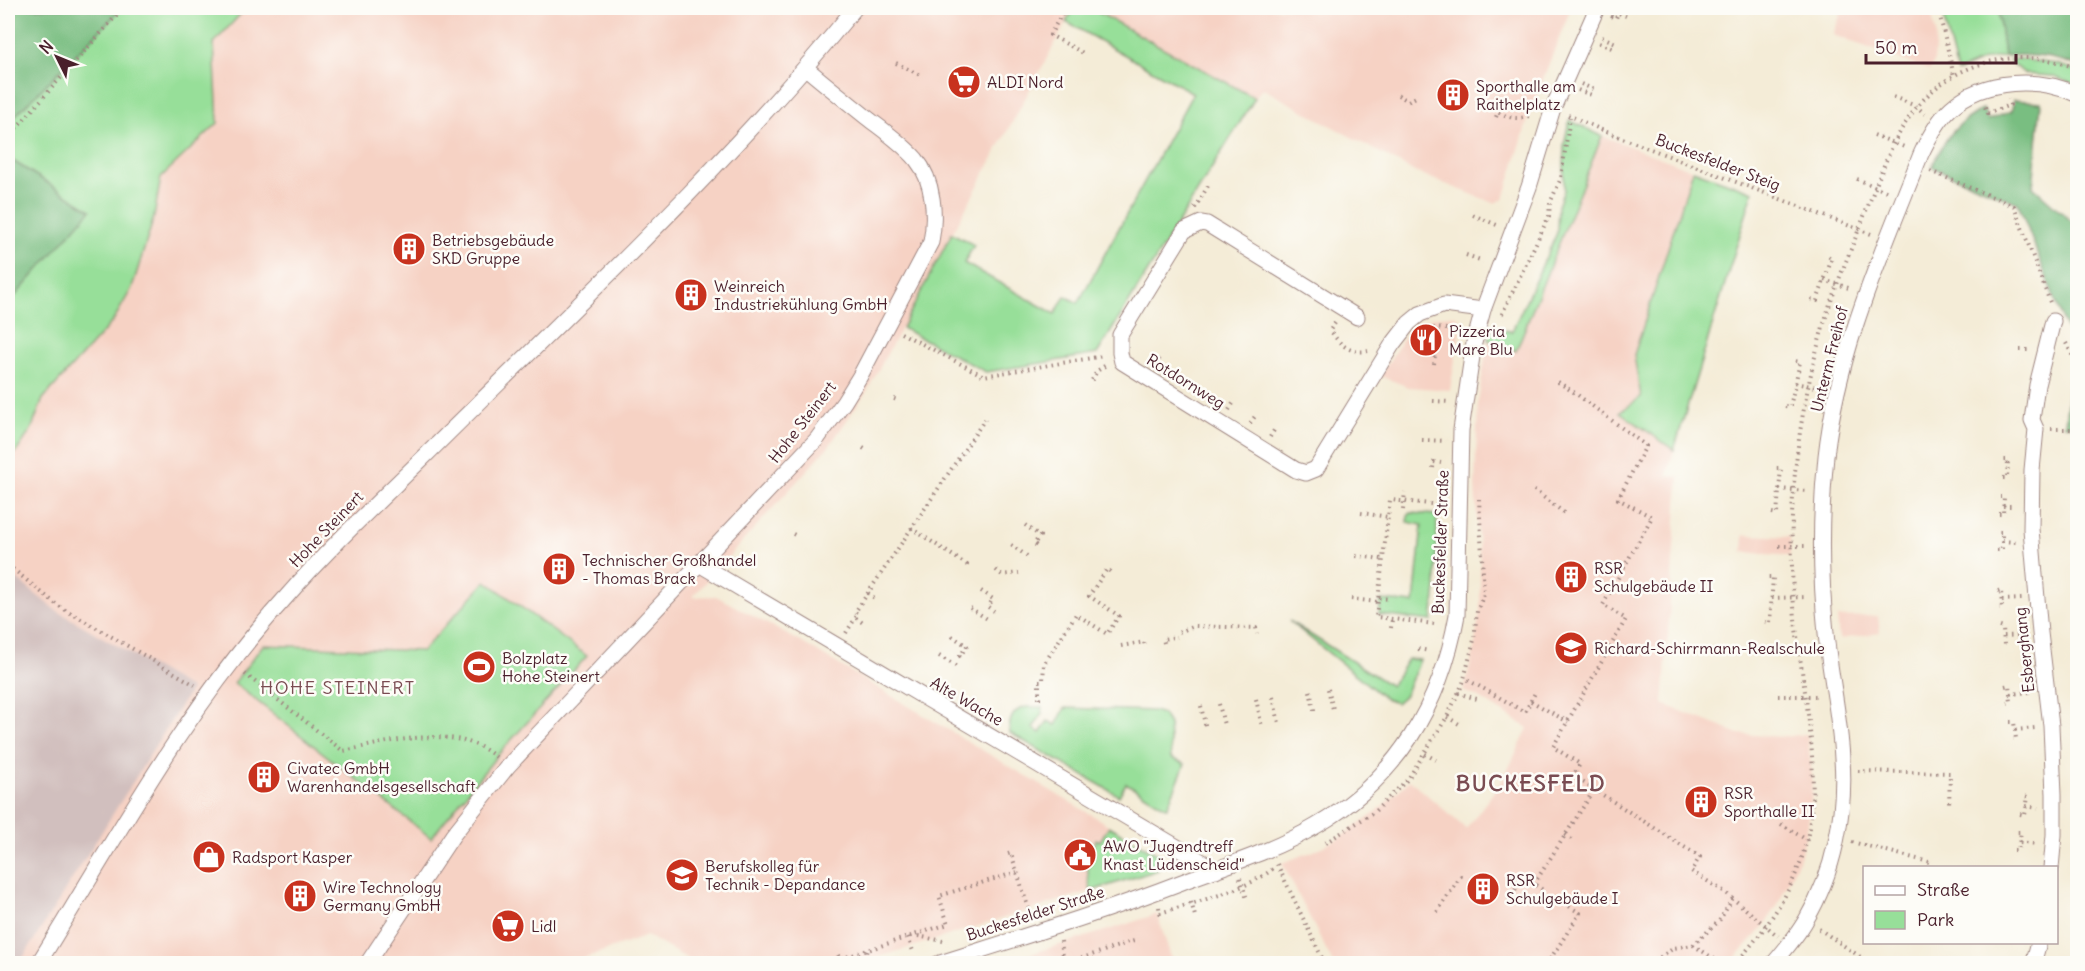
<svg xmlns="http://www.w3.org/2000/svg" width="2085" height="971" font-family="Delius,sans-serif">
<rect width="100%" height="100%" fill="#fdfcf7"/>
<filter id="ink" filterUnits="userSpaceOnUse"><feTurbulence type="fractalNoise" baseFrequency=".0167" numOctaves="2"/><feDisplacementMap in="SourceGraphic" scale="12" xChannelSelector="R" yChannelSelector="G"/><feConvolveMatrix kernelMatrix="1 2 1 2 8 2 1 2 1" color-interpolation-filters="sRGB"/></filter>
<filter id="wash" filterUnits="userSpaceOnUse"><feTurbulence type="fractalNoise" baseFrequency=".008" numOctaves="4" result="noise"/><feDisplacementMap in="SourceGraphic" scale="24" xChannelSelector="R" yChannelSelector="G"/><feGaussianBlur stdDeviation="1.35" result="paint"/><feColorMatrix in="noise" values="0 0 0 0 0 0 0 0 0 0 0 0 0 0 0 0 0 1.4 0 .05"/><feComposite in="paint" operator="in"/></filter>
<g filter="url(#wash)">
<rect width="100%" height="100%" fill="#f4ecd7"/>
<!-- built -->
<path fill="#f6d2c4" d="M122,8H1074L867,391L829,446L692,597L716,596L799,641L1157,854L1159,858L1158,870L860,963H695L647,936L567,964L8,963V304L90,210L8,158V123Z
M1090,8H1571L1531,109L1504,199L1494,203L1415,172L1262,88L1255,98Z
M1843,8H1930L1936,33L1934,60L1930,70L1833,35Z
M1602,136L1693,170L1634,355L1641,397L1620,412L1674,450L1667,476L1679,477L1663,704L1739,734L1782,737L1807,734L1812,775L1811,803L1807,830L1800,857L1777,906L1764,926L1731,963H1333L1282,863L1314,851L1341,837L1375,813L1410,780L1466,829L1504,778L1528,728L1478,697L1463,691L1473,655L1480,611V564L1475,486L1478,402L1488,340L1516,351Z
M1454,315L1459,318L1461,324L1450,390L1409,387L1380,376L1403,339L1417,325L1434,317Z
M1744,535L1790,537V556L1743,552Z
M1878,616L1880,633L1839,639L1837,617Z
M1157,914L1173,963H1001L1118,927Z"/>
<!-- industrial -->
<path fill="#d1bfbe" d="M8,572L54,609L191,689L19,964L8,963Z"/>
<!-- green -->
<path fill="#97df99" stroke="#707f62" stroke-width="1.5" d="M122,8H246L214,43L218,123L161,177L154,217L132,288L113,321L43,399L31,430L17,451L8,460V304L90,210L8,158V123Z
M1074,8H1090L1255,98L1097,354L986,372L902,328L952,233L974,245L964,263L1055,314L1065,296L1078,303L1193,93L1066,22Z
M1941,8H1998L2004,56L1984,60L1957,72Z
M2018,59L2057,64L2077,71V85L2051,76L2025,74L2009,60Z
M1569,120L1602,136L1516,351L1488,340L1491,329L1512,331L1557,233L1558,206L1564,190V146Z
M1693,170L1753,192L1674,450L1620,412L1641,397L1634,355Z
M1411,513L1437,515L1436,588L1432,621L1379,615L1381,600L1414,603L1422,525L1407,522L1408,516Z
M486,581L587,656L496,757L431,838L234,683L263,645L422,651Z
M1289,621L1391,686L1408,659L1420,660L1405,695L1396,703L1386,699Z
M1027,707H1042V714L1033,728L1040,733L1048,721L1056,725L1065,708L1154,711L1163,714L1169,724L1171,758L1185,764L1167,808L1126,783L1119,796L1010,733C1008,720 1013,709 1027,707Z
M1109,826L1157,854L1159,858L1158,870L1091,891C1085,872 1087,856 1096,839L1100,841Z"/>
<!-- forest -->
<path fill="#79be81" stroke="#626e56" stroke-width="1.5" d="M8,8H122L8,123Z
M1998,8H2077V66C2054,56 2030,54 2004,56Z
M2013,100L2041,102L2033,187L2077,226V357L2018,203L1932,167C1942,141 1958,121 1983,109L1988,120L2012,111Z
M8,158L91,210L8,304Z
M2071,364L2077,373V425H2065Z"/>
</g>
<g filter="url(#ink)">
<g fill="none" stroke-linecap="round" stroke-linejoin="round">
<!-- minor casing -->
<g stroke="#9f8681" stroke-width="17">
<path id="minor" d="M1357,317L1207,224L1201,223L1184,231L1120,335V353L1122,362L1296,470L1306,473L1316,469L1392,345L1409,323L1420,314L1444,305L1483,310
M699,564L1216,870
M2051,868L2054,835V794L2051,726L2040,633L2031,529L2032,470L2036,429L2032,420L2037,385L2053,321
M38,964C116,838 187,706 287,596C330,547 378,502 425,456C572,310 724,169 855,8
M367,964L453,835L508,766L817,439L844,402L860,376L931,242C936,216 934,181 916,159C903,144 886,132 870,120C849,103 827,86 806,68
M937,964C1019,938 1102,913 1182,882C1227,865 1274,851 1316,826C1396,780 1441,705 1457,615L1461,430L1474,343L1483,310L1529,187L1553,108L1597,8
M1773,964C1785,950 1797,936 1806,920C1834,873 1846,813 1842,759C1840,716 1830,675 1826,633C1820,574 1820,514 1826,456C1838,349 1882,253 1921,154C1929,137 1938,120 1951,108C1984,78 2040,77 2078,95
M2033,964L2039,942"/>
</g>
<!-- path -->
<path stroke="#9f8681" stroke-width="4" stroke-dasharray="1.5 4.5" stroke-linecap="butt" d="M1065,8L1050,35L1085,54
M1620,8L1629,11
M1938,8L1954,76
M721,12L725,8
M1611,16L1616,18L1618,13L1626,16
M1602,37L1616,43
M1599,43L1614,49
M896,63L920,75
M1581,84L1597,91
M1578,90L1594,96
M1398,95L1408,101L1416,97
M1893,97L1916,106L1925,114
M1985,107L1988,113L2010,105L2009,99
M1568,115L1604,131L1871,234
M1496,117L1498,112C1512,119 1517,120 1532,115
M1874,135L1907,148
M8,137L116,16L121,8
M1930,171L2014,206L2051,305
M1857,179L1888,192
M1195,208L1208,186L1210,188
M1473,215L1497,225
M1466,255L1483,261
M1824,280L1852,289
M1811,300L1817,301L1832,258L1827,256
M1502,314L1549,216L1550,203L1561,178L1570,117
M1335,323L1330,330C1340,345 1350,354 1368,351
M1433,328L1461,330
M901,333L984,376L1103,356
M1426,340L1427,329
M2066,343L2078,366
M2020,350H2028
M1434,364L1438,329
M1156,365L1161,356
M1177,378L1182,369
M1092,380L1097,371L1106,365
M1558,382L1575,393L1646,446L1618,499L1652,517L1603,605L1626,619L1553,747L1580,764L1573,776L1700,857L1691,871L1725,892L1778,936
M1795,383L1821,388
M1198,391L1203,382
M894,399L897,400
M1433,401L1450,402
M1785,406L1790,407L1800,362L1795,361
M1229,410L1234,402
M1250,423L1256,415
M2051,429H2078
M1270,437L1276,427
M1422,440L1446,441
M863,448L866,450
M1433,468L1434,462L1441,463
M2003,478H2007L2008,460H2004
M1779,489L1808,491
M1534,490L1567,515
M2003,506H2014
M1403,510L1405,492
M1361,513L1389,517
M1772,513L1777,514L1781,468H1776
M1999,514H2003L2004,497H2000
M1025,525L1040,536L1034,544L1037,546
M911,528L967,565L965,568
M793,534L797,536
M2002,541L2016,542
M1011,545L1030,558
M1779,546H1807
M1997,550H2002V532H1998
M1356,556L1383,559
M8,565L57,605L195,685
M996,570L1002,575L1019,573
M981,591L993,599L988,607L994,611
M1998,591L2001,590L2002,608H1999
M868,593L877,600
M1379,598L1390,599
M1772,598L1807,597
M1351,599L1378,602
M2002,600L2022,599
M970,608L989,620
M856,618L863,623
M1765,622L1770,623L1773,577H1768
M1434,624L1376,617L1390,500L1441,505
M2000,627L2003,628L2004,645H2001
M1391,628L1392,619
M1179,632L1194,626L1256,628L1257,634
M846,633L858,614L855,612L868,593L985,419
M952,636L967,646L960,656L963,658
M2004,636L2024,635
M1164,643L1163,639L1177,637
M1121,646L1144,642L1145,646
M1418,649L1429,651
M939,656L957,667
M245,674L343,751C391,742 453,722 496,757
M1468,680L1525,712L1536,691
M2005,686L2009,685L2011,702L2008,703
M1328,689L1333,709
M1310,691L1315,714
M1458,693L1477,699
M2010,694L2030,692
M1778,696H1818
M1273,697L1279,723
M1039,699V681H1043L1044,664L1076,614L1107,634L1119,616L1089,596L1107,569L1112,573
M1256,699L1262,727
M1531,701L1568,722
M1219,704L1224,725
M1201,706L1206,729
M1447,717L1459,724
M2010,722H2014L2016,739H2013
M2015,730L2035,728
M1425,754L1436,760
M1858,771L1950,773L1949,806
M2026,806L2038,808
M2020,814L2025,815L2028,797L2023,796
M1781,824L1807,840
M1565,835L1574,841
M1852,842L1929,862
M2020,842L2037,844
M1325,843L1374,812L1408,779L1447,717L1463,683L1474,640L1477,611L1484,594L1479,499
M2014,850H2018L2021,832H2017
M1008,854L1011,853L1030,913
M1277,864L1325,964
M1240,878L1247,899
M1534,884L1594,790
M1509,900L1523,877L1543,890
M1191,902L1195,916
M1159,907L1160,913C1194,902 1249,890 1275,867
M1437,912L1461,876L1465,878
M1819,929L1871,964
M918,936L943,941
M908,937L913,951
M1061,941L1064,964
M1693,945L1719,921L1733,898
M838,955L840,959L948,924L939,896L1017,872
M1989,961L1993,964
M866,964L865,959L868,950
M1064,964L1137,940
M1547,964L1580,913L1552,896
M1650,964L1674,948L1693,945L1722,964
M1735,964C1770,925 1801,880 1809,828C1820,761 1804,694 1796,628C1792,591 1791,552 1792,515C1795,444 1808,374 1829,307C1840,274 1854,243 1866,211C1881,173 1895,130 1923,100C1962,58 2025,47 2078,69"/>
<!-- minor -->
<use href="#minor" stroke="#fff" stroke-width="15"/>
</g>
</g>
<!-- icons -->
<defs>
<g id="supermarket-disc" transform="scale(1.725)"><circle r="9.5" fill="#c8321e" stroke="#fdfcf7"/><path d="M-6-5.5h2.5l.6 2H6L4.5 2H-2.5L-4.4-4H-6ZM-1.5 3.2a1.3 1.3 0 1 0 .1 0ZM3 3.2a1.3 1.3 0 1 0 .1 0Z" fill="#fff"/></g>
<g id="building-disc" transform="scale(1.725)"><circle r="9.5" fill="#c8321e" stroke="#fdfcf7"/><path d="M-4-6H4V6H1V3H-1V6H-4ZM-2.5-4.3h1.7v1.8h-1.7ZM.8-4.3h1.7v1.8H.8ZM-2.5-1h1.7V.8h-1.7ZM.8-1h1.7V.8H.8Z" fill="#fff"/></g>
<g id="restaurant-disc" transform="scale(1.725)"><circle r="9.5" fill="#c8321e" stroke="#fdfcf7"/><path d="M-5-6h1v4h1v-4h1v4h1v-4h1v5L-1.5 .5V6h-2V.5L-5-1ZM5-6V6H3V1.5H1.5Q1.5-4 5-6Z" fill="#fff"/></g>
<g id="school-disc" transform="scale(1.725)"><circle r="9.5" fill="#c8321e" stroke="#fdfcf7"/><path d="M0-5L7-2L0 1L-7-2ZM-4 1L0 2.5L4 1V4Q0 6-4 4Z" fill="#fff"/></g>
<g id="stadium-disc" transform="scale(1.725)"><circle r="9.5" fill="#c8321e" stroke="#fdfcf7"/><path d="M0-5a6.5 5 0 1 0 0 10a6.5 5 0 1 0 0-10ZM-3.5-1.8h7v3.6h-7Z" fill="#fff"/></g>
<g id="civic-disc" transform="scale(1.725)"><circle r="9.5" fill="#c8321e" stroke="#fdfcf7"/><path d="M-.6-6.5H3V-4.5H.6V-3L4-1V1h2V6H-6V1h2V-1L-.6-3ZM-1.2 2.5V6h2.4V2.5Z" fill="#fff"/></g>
<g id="shop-disc" transform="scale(1.725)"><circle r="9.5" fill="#c8321e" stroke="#fdfcf7"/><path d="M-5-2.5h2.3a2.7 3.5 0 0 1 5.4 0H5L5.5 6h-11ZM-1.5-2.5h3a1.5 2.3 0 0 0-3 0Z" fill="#fff"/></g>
</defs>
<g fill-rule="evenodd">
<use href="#supermarket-disc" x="964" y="82"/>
<use href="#building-disc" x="1453" y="95"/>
<use href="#building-disc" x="409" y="249"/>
<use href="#building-disc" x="691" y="295"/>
<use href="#restaurant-disc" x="1426" y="340"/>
<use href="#building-disc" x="559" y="569"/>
<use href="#building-disc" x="1571" y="577"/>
<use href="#school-disc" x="1571" y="648"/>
<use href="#stadium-disc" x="479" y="667"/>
<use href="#building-disc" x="264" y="777"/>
<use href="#building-disc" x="1701" y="802"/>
<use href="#civic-disc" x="1080" y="855"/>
<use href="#shop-disc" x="209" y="857"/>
<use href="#school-disc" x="682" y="875"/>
<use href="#building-disc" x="1483" y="889"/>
<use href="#building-disc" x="300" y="896"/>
<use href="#supermarket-disc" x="508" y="926"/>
</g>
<g text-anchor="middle" stroke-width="5" stroke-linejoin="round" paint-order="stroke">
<!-- poi labels -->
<g font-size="16" fill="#4a1f2b" stroke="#fdfcf7" text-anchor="start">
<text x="987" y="88">ALDI Nord</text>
<text x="1476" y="92">Sporthalle am<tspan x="1476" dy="18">Raithelplatz</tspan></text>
<text x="432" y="246">Betriebsgebäude<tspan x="432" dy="18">SKD Gruppe</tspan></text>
<text x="714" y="292">Weinreich<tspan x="714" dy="18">Industriekühlung GmbH</tspan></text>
<text x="1449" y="337">Pizzeria<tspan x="1449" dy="18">Mare Blu</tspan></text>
<text x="582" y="566">Technischer Großhandel<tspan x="582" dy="18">- Thomas Brack</tspan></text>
<text x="1594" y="574">RSR<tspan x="1594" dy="18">Schulgebäude II</tspan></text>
<text x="1594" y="654">Richard-Schirrmann-Realschule</text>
<text x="502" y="664">Bolzplatz<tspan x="502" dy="18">Hohe Steinert</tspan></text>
<text x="287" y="774">Civatec GmbH<tspan x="287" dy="18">Warenhandelsgesellschaft</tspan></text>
<text x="1724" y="799">RSR<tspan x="1724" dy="18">Sporthalle II</tspan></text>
<text x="1103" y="852">AWO "Jugendtreff<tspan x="1103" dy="18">Knast Lüdenscheid"</tspan></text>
<text x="232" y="863">Radsport Kasper</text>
<text x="705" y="872">Berufskolleg für<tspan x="705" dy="18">Technik - Depandance</tspan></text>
<text x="1506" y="886">RSR<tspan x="1506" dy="18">Schulgebäude I</tspan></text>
<text x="323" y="893">Wire Technology<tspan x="323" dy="18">Germany GmbH</tspan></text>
<text x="531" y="932">Lidl</text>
</g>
<!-- street labels -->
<g font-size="16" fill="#4a1f2b" stroke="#fdfcf7">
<text transform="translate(1718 162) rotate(21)" y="6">Buckesfelder Steig</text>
<text transform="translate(1829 359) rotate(-76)" y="6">Unterm Freihof</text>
<text transform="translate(1186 381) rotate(32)" y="6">Rotdornweg</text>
<text transform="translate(802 422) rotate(-52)" y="6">Hohe Steinert</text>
<text transform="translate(326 529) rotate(-46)" y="6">Hohe Steinert</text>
<text transform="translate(1440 542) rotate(-88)" y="6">Buckesfelder Straße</text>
<text transform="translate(2024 650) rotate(-96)" y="6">Esberghang</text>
<text transform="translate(967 701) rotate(30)" y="6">Alte Wache</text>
<text transform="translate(1035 913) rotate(-18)" y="6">Buckesfelder Straße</text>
</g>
<!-- neighbourhood labels -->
<g font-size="18" letter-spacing="1.5" fill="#7a4c52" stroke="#fdfcf7">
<text x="338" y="694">HOHE STEINERT</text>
</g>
<!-- district labels -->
<g font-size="22" font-weight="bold" letter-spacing="1.5" fill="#7a4c52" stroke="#fdfcf7">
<text x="1531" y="791">BUCKESFELD</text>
</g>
</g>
<!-- margin -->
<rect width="2085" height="971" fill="none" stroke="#fdfcf7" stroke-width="30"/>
<!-- legend -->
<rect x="1863" y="866" width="195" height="78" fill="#fdfcf7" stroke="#b5a4a5" stroke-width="1.5"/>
<rect x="1875" y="886" width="30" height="9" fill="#ffffff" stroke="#b5a4a5" stroke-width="1.5"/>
<text x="1917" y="896" font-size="18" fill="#4a1f2b">Straße</text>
<rect x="1875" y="911" width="30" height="18" fill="#97df99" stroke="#b5a4a5" stroke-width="1.5"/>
<text x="1917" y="926" font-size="18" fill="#4a1f2b">Park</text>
<!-- north arrow -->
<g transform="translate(57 57) rotate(313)" stroke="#fdfcf7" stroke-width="4.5" paint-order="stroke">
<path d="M0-4.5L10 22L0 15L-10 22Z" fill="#4a1f2b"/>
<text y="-9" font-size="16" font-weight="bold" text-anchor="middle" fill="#4a1f2b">N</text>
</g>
<!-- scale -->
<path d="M1866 54v9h150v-9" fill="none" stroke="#4a1f2b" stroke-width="3"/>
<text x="1875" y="54" font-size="18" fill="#4a1f2b" stroke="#fdfcf7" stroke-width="4.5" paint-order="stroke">50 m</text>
</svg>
